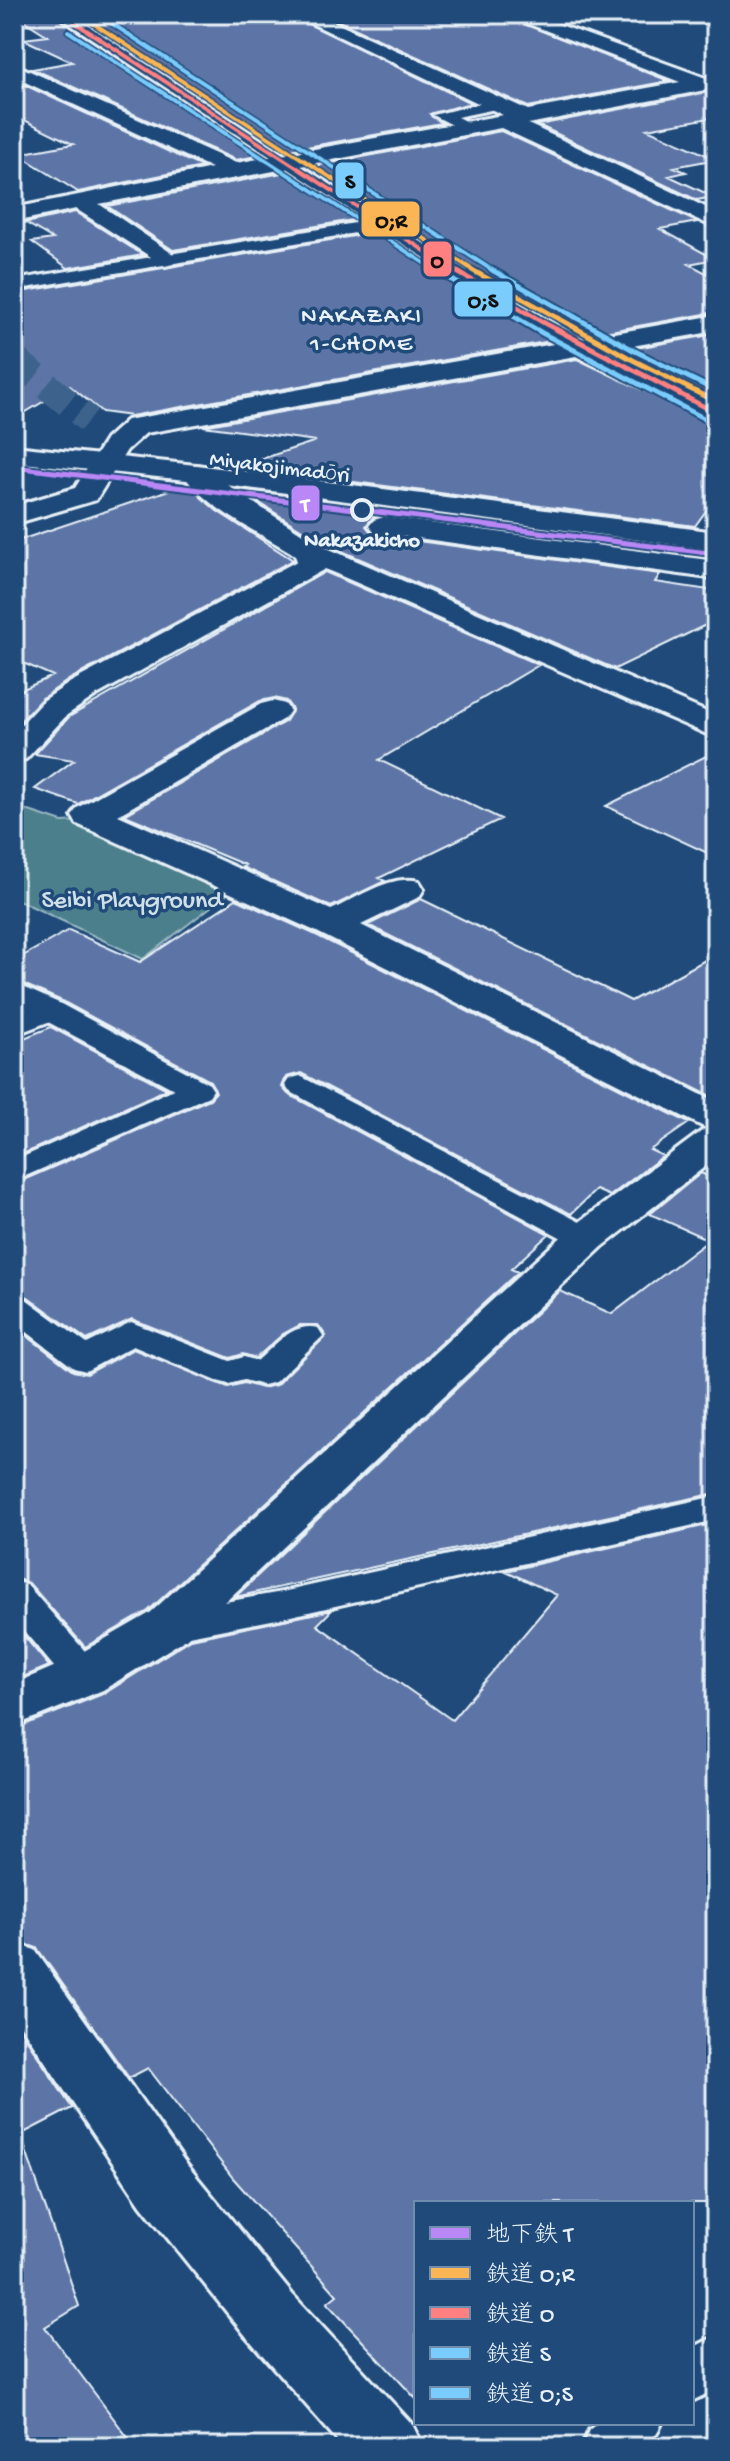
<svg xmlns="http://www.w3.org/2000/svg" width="730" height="2461" font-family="'Gochi Hand','Klee One',sans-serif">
<rect width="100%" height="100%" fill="#1f4a7a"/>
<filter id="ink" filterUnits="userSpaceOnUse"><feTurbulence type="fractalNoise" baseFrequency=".0125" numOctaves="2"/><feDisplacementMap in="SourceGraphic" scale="16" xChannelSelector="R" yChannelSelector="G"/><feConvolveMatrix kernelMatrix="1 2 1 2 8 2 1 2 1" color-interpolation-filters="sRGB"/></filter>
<g filter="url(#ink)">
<!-- green -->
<path fill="#4b7f8c" stroke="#9ab8c2" stroke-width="2" d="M423,517L716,554V561L418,521Z
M14,806L62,822L80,821L234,889L143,959L14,898V852L20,848L14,845Z"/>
<!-- building -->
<path fill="#5d75a6" stroke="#e8f1f8" stroke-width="2" d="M14,14H52L262,155L236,160L33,69L72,62L23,39L48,36Z
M76,14H289L471,103L430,114L442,123L284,151Z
M323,14H499L669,81L528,107Z
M14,80L202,167L78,192L18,154L73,144L14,115Z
M709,92L716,95V117L647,129L716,159L674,167L686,172L669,176L714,197L697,200L538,125Z
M501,131L697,222L660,229L715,259L689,264L716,278V312L577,337L309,167Z
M287,172L359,219L173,250L107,206Z
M75,212L143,255L68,268L32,242L53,239L26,223Z
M378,232L551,341L131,416L102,412L70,386L14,419V293Z
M716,334V401L613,352Z
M577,359L716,425V497L695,526L237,467L316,441L203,426Z
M187,484L217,511L293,560L70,679L41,699L14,728V693L53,676L14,659V542Z
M239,490L679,548L676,553L384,514L373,517L366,526L374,535L660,574L655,582L716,591V620L615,669L321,542Z
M325,572L539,665L379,760L501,819L379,878L385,881L331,907L242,867L245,865L125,815L286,721L292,709L286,701L274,698L260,701L78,804L35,789L74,760L35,754L69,717Z
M716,751V857L606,806Z
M236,899L314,934L689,1123L650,1150L663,1156L610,1196L596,1190L571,1214L301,1073L286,1077L282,1087L288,1094L549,1234L511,1269L518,1272L148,1611L85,1647L29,1583L14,1578V1326L73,1371L87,1374L133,1349L228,1387L244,1383L262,1388L276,1385L326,1336L318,1325H300L283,1334L256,1358L243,1354L230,1358L132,1319L87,1340L28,1297L14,1293V1184L210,1099L216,1092L210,1081L62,1001L14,980V961L69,930L140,962Z
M421,899L631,1001L716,954V1099L368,925Z
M51,1027L167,1089L14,1158V1042Z
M701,1173L716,1180V1493L235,1597L560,1291L612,1314L709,1240L650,1214Z
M716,1523V2203H416V2399L327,2303L337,2295L233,2178L148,2068L129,2078L37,1948L14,1940V1729L105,1693L191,1639L332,1610L317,1625L452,1720L557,1595L506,1571Z
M14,1624L49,1666L14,1681Z
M14,2020L72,2108L14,2138Z
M23,2142L79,2306L45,2327L135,2447H14V2144Z"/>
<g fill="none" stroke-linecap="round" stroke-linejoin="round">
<!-- street-tunnel -->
<path stroke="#3d638d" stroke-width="28" stroke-dasharray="28 14" stroke-linecap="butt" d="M14,359L89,420"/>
<!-- lane casing -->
<g stroke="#e8f1f8" stroke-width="6">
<path id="lane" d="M55,14H71L290,159L591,349L582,355L575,353L379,229L14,290V280L367,221Z
M500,99L505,101V107L457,117L473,125V131L468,133L433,115Z
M14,983L61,1004L209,1084L213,1090L209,1096L14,1181V1161L174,1089L48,1022L14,1035V1015L26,1010L14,1003Z
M300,1076L597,1231L602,1238L597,1245L586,1248L575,1245L289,1091L285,1085L289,1079Z
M14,1296L26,1299L87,1344L131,1322L230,1361L244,1357L257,1361C276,1345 292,1322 318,1328L323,1336L275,1382L263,1385L244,1380L229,1384L217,1381L133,1346L86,1371L74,1368L14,1322Z
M716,1496V1520L282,1618L168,1640L155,1636L149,1626L155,1616L168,1612L282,1592Z
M14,1581L27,1585L98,1666L103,1676L98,1686L84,1690L70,1686L14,1619Z
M716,2336V2389L692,2401V2348Z
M598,2423H662C646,2459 617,2447 582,2447L589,2430Z"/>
</g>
<!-- street casing -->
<g stroke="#e8f1f8" stroke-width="6">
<path id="street" d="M292,14H316L528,110L680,82L503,14H530L706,78L716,76V88L528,124L716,212V228L501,128L99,204L173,254L177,259L173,264L165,266L76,209L14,222V208L212,168L14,77V64L236,163L503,115Z
M582,341L716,404V422L573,354L569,349Z
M196,465L206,467L238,493L320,545L716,716V738L325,569L95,696L67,715L26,759L14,762V732L43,701L71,682L297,561L295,555C259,532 206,509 182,473L186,467Z
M384,517L716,561V579L374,532L369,526L374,520Z
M273,701L285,704L290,711L285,718L118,815L331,910C358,898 390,874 419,881L424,889L419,897L361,925L716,1102V1158L602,1247L186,1639L103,1690L14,1726V1684L65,1662L150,1613L570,1229L706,1128L315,931L77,824L72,816L77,808L261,704Z
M14,1943L35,1950L187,2165L292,2294L412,2424L423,2447H343L246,2336L141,2205L14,2015Z"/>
</g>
<!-- secondary casing -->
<g stroke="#e8f1f8" stroke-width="6">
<path id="secondary" d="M716,315V331L146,433L127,450L96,500L14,524V506L75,488L106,439L127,420Z"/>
</g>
<!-- primary casing -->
<g stroke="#e8f1f8" stroke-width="6">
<path id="primary" d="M14,446L196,465L716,532V550L196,481L14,462Z"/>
</g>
<!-- lane -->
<use href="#lane" fill="#1f4a7a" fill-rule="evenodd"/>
<!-- street -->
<use href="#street" fill="#1f4a7a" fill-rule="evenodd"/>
<!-- secondary -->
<use href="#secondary" fill="#1f4a7a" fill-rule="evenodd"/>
<!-- primary -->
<use href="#primary" fill="#1f4a7a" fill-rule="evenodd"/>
<!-- rail-1-far1 casing -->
<g stroke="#1f4a7a" stroke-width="7">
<path id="rail-1-far1" d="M79,14L476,272"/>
</g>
<!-- rail-1 casing -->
<g stroke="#1f4a7a" stroke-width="9">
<path id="rail-1" d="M472,270L633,360L716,402"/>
</g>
<!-- rail-2-far1 casing -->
<g stroke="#1f4a7a" stroke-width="7">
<path id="rail-2-far1" d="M74,22L457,272"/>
</g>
<!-- rail-2 casing -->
<g stroke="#1f4a7a" stroke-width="9">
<path id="rail-2" d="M454,270L546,324L712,411"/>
</g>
<!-- rail-3-far1 casing -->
<g stroke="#1f4a7a" stroke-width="7">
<path id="rail-3-far1" d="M97,14L495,272"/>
</g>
<!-- rail-3 casing -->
<g stroke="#1f4a7a" stroke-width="9">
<path id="rail-3" d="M492,270L635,351L716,391"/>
</g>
<!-- rail-4-far1 casing -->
<g stroke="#1f4a7a" stroke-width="7">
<path id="rail-4-far1" d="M68,31L438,272"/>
</g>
<!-- rail-4 casing -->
<g stroke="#1f4a7a" stroke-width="9">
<path id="rail-4" d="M435,270L542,333L707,420"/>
</g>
<!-- rail-1-far1 -->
<use href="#rail-1-far1" stroke="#fbb554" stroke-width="4"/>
<!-- rail-1 -->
<use href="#rail-1" stroke="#fbb554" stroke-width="5"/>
<!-- rail-2-far1 -->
<use href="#rail-2-far1" stroke="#ff8080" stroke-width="4"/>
<!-- rail-2 -->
<use href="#rail-2" stroke="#ff8080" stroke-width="5"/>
<!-- rail-3-far1 -->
<use href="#rail-3-far1" stroke="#7accfc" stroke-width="4"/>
<!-- rail-3 -->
<use href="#rail-3" stroke="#7accfc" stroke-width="5"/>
<!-- rail-4-far1 -->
<use href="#rail-4-far1" stroke="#7accfc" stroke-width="4"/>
<!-- rail-4 -->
<use href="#rail-4" stroke="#7accfc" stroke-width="5"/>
<!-- metro-1 casing -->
<g stroke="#1f4a7a" stroke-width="9">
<path id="metro-1" d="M14,467L716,554"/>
</g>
<!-- metro-1 -->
<use href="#metro-1" stroke="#b988f6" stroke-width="5"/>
</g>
</g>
<!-- markers -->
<circle fill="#1f4a7a" stroke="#e8f1f8" stroke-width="4" cx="362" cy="510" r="10"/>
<g text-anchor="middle" stroke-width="7" stroke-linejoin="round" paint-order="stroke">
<!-- far-street labels -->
<g font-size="22" fill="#e8f1f8" stroke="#1f4a7a">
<text transform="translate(280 465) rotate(7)" y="8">Miyakojimadōri</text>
</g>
<!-- far-stop labels -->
<g font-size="22" font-weight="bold" fill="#e8f1f8" stroke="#1f4a7a">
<text x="362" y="546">Nakazakicho</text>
</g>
<!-- far-neighbourhood labels -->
<g font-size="24" letter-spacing="2" fill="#e8f1f8" stroke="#1f4a7a">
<text x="362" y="322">NAKAZAKI<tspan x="362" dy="28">1-CHOME</tspan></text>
</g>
<!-- park labels -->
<g font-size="26" fill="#d0e0e8" stroke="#1f4a7a">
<text x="132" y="907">Seibi Playground</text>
</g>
</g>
<g stroke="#1f4a7a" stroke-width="3">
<rect x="334" y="161" width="31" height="39" rx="8" fill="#7accfc"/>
<rect x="360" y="200" width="61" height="38" rx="8" fill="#fbb554"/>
<rect x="422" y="240" width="31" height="38" rx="8" fill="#ff8080"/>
<rect x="453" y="280" width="61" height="38" rx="8" fill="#7accfc"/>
<rect x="290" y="484" width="31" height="38" rx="8" fill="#b988f6"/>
</g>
<g font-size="22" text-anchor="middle" font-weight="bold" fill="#fff">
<text x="305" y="511">T</text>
</g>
<g font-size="22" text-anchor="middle" font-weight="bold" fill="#111">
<text x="350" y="188">S</text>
<text x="391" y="227">O;R</text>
<text x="437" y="267">O</text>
<text x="483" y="307">O;S</text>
</g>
<!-- margin -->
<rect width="730" height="2461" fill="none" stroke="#1f4a7a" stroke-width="48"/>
<rect x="24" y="24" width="682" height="2413" fill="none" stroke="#e8f1f8" stroke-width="3" filter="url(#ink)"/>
<!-- legend -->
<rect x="414" y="2201" width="280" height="224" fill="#1f4a7a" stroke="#6f8dac" stroke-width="2"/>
<rect x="430" y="2227" width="40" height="12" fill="#b988f6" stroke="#6f8dac" stroke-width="2"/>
<text x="486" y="2241" font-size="24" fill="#e8f1f8">地下鉄 T</text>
<rect x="430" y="2267" width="40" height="12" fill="#fbb554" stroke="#6f8dac" stroke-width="2"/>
<text x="486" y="2281" font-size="24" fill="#e8f1f8">鉄道 O;R</text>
<rect x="430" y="2307" width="40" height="12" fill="#ff8080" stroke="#6f8dac" stroke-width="2"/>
<text x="486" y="2321" font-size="24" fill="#e8f1f8">鉄道 O</text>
<rect x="430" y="2347" width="40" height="12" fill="#7accfc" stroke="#6f8dac" stroke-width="2"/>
<text x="486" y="2361" font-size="24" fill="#e8f1f8">鉄道 S</text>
<rect x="430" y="2387" width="40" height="12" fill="#7accfc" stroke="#6f8dac" stroke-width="2"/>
<text x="486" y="2401" font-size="24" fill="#e8f1f8">鉄道 O;S</text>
</svg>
